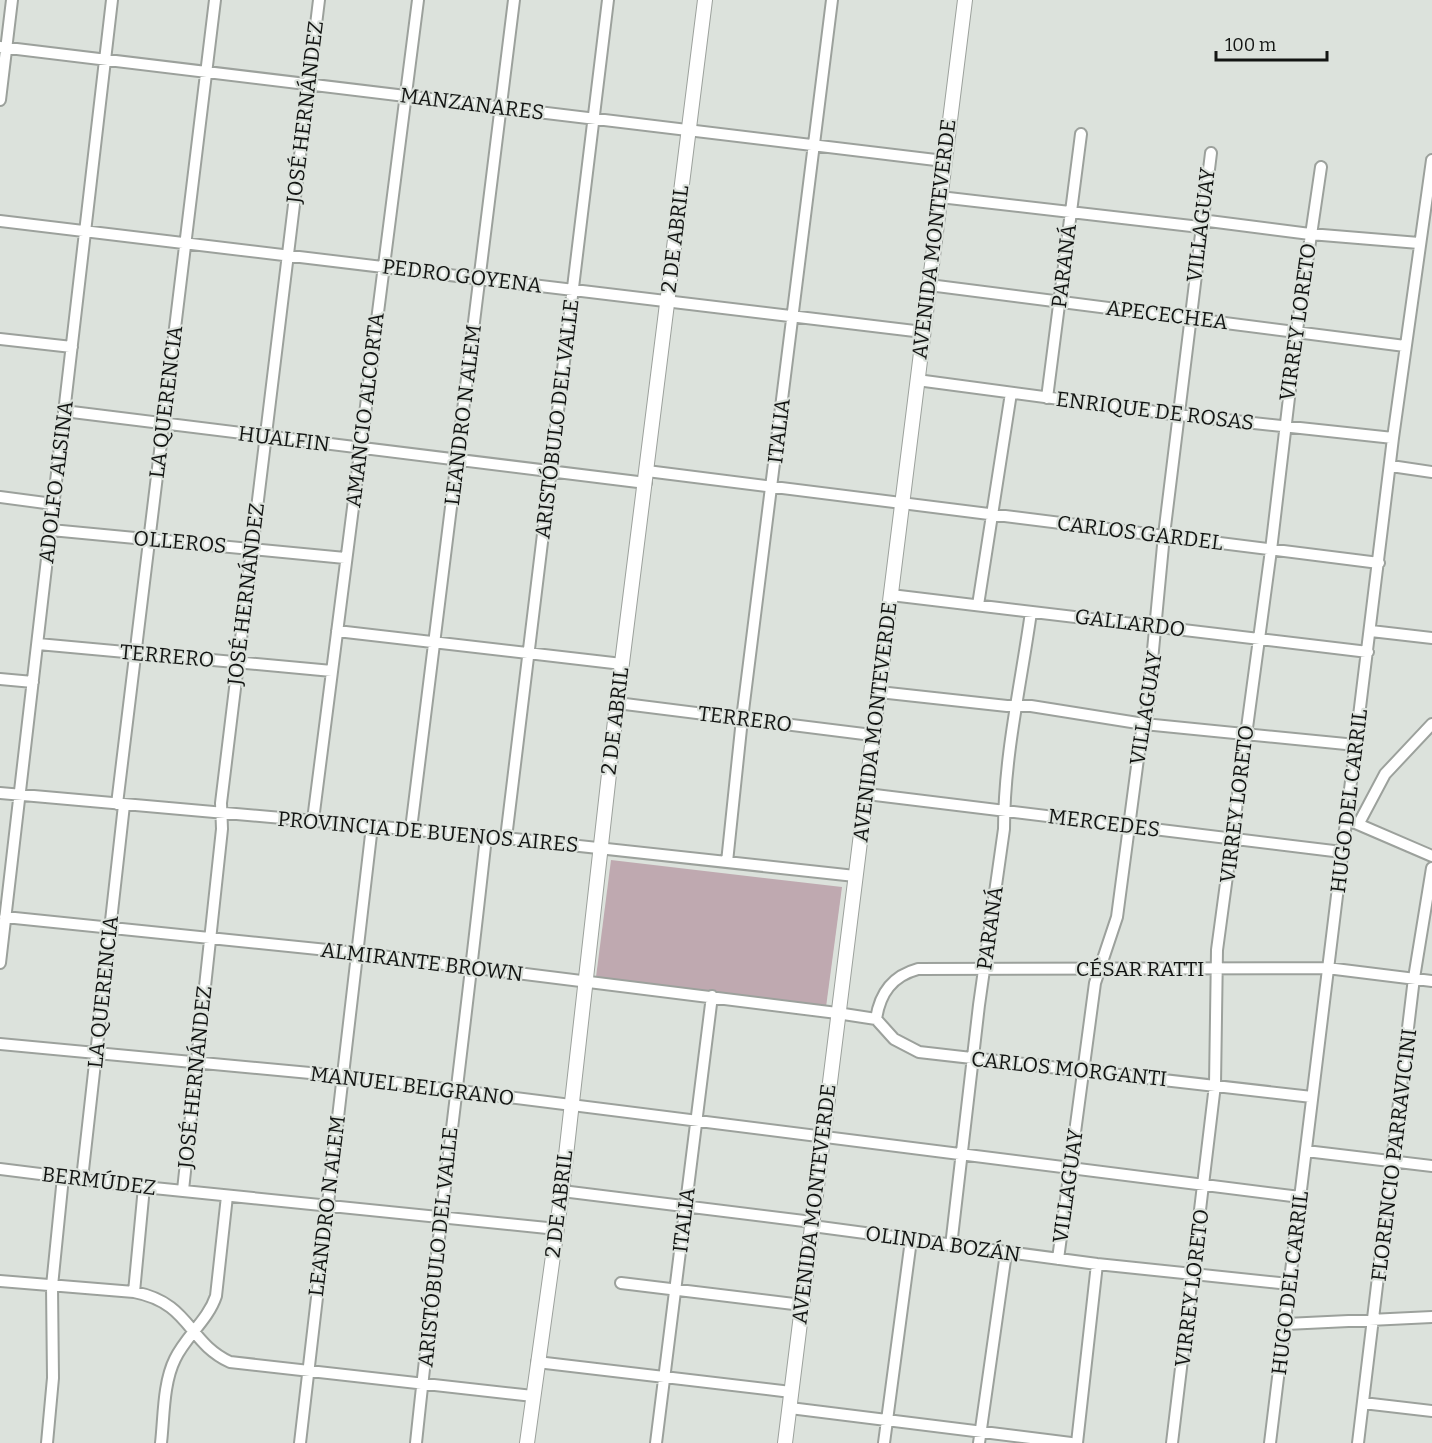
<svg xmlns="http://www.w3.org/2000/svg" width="1432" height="1443" font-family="Bitter,serif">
<rect width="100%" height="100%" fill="#dce2dc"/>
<!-- green -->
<path fill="#bfa9b0" d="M611,860L842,887L826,1007L596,977Z"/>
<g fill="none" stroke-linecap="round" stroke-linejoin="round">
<!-- minor casing -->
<g stroke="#9ca19c" stroke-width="14">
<path id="minor" d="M0,47L944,161
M0,100L12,0
M940,197L1200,227
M1201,220L1310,234L1419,243
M0,221L923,332
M929,285L1405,346
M0,339L72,347
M917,380L1179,415L1393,438
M1047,398L1081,134
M64,411L646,483
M1391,466L1432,472
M647,471L1379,563
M0,497L53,504
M51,530L345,558
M891,595L1368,652
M978,605L1011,393
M337,631L622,664
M1371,631L1432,638
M38,644L332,671
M0,679L33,682
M879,692L1007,706H1031L1144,724L1356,745
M617,703L872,735
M0,793L506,838L855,876
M867,794L1342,852
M117,804L215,0
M313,820L418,0
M1353,822L1432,856
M1359,823L1385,774L1432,724
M411,829L514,0
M506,838L608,0
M727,862L742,719L832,0
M5,917L357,953L837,1013L876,1019L894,1039L919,1052L1312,1097
M0,963L112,0
M876,1019C880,993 892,976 918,969L1327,968L1432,981
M0,1044L342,1076L1300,1197
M1306,1151L1432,1166
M0,1169L144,1187L557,1229
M82,1179L124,805
M183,1190L222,829L221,803L319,0
M562,1191L804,1221L820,1227L1097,1264L1289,1284
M951,1246L979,1005L1004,829C1004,756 1021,684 1031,612
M1058,1259L1095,983L1117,917L1141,736L1147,713L1164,535L1211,153
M0,1281L134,1292C191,1303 187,1342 230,1362L533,1396
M621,1283L802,1305
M134,1292L144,1187
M1286,1324L1432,1317
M537,1362L791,1392
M1363,1403L1432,1411
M790,1408L1071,1443
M47,1443L53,1378L52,1286L63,1177
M161,1443C164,1417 163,1383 175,1359C186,1336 208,1320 216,1296L227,1196
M300,1443L372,826
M416,1443C437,1241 464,1039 486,837
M656,1443L712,996
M884,1443L911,1240
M979,1443L1006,1253
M1077,1443L1097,1264
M1172,1443L1215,1085L1217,950L1271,550L1297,330L1321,167
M1270,1443L1393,438L1432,160
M1358,1443L1414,978L1432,868"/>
</g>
<!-- major casing -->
<g stroke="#9ca19c" stroke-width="16">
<path id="major" d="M527,1443L562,1191L617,703L705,0
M785,1443L965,0"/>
</g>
<!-- minor -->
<use href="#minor" stroke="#fff" stroke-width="10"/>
<!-- major -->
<use href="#major" stroke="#fff" stroke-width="14"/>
</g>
<g text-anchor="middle" stroke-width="4.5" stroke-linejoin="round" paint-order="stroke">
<!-- street labels -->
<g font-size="21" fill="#131513" stroke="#dce2dc">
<text transform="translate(472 104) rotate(7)" y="7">MANZANARES</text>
<text transform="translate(305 112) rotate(-83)" y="7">JOSÉ HERNÁNDEZ</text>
<text transform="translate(1201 225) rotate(-83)" y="7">VILLAGUAY</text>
<text transform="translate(675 239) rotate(-83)" y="7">2 DE ABRIL</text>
<text transform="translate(934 239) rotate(-83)" y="7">AVENIDA MONTEVERDE</text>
<text transform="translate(1064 266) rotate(-83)" y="7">PARANÁ</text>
<text transform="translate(462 276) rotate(7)" y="7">PEDRO GOYENA</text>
<text transform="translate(1167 315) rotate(7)" y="7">APECECHEA</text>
<text transform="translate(1298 322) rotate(-82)" y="7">VIRREY LORETO</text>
<text transform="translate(166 402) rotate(-83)" y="7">LA QUERENCIA</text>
<text transform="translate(365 410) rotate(-83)" y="7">AMANCIO ALCORTA</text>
<text transform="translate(1155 411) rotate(7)" y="7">ENRIQUE DE ROSAS</text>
<text transform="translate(463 415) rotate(-83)" y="7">LEANDRO N ALEM</text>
<text transform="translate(557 419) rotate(-83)" y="7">ARISTÓBULO DEL VALLE</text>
<text transform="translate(779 431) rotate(-83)" y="7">ITALIA</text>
<text transform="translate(284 439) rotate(7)" y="7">HUALFIN</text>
<text transform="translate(56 482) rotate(-83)" y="7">ADOLFO ALSINA</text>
<text transform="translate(1140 533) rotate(7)" y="7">CARLOS GARDEL</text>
<text transform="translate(180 542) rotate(5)" y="7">OLLEROS</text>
<text transform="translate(246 594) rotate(-83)" y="7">JOSÉ HERNÁNDEZ</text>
<text transform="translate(1130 623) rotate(7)" y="7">GALLARDO</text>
<text transform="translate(167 656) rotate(5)" y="7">TERRERO</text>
<text transform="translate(1146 708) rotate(-81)" y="7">VILLAGUAY</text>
<text transform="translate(745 719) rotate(7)" y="7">TERRERO</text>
<text transform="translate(615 721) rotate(-83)" y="7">2 DE ABRIL</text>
<text transform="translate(875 722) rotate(-83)" y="7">AVENIDA MONTEVERDE</text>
<text transform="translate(1349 801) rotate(-83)" y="7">HUGO DEL CARRIL</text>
<text transform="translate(1237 804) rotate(-83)" y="7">VIRREY LORETO</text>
<text transform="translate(1104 823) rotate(7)" y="7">MERCEDES</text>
<text transform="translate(428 832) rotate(5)" y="7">PROVINCIA DE BUENOS AIRES</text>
<text transform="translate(990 928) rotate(-82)" y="7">PARANÁ</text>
<text transform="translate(422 962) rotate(7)" y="7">ALMIRANTE BROWN</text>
<text x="1140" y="976">CÉSAR RATTI</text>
<text transform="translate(103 992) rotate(-84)" y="7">LA QUERENCIA</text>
<text transform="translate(1069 1069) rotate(6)" y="7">CARLOS MORGANTI</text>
<text transform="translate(195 1077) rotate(-84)" y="7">JOSÉ HERNÁNDEZ</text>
<text transform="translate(412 1086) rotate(7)" y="7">MANUEL BELGRANO</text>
<text transform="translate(1394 1155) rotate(-83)" y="7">FLORENCIO PARRAVICINI</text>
<text transform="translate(99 1181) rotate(7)" y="7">BERMÚDEZ</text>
<text transform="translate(1068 1186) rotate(-82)" y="7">VILLAGUAY</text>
<text transform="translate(559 1204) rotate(-83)" y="7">2 DE ABRIL</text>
<text transform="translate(814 1204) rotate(-83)" y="7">AVENIDA MONTEVERDE</text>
<text transform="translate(327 1206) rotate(-83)" y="7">LEANDRO N ALEM</text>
<text transform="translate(684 1220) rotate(-83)" y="7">ITALIA</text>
<text transform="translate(943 1244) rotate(8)" y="7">OLINDA BOZÁN</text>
<text transform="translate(438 1247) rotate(-84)" y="7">ARISTÓBULO DEL VALLE</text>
<text transform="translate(1290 1283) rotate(-83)" y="7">HUGO DEL CARRIL</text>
<text transform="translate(1192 1288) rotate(-83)" y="7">VIRREY LORETO</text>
</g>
</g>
<!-- scale -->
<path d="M1216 51v9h111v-9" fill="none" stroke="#131513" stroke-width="3"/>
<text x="1225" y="51" font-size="18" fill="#131513" stroke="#dce2dc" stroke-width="4.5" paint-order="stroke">100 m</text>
</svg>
